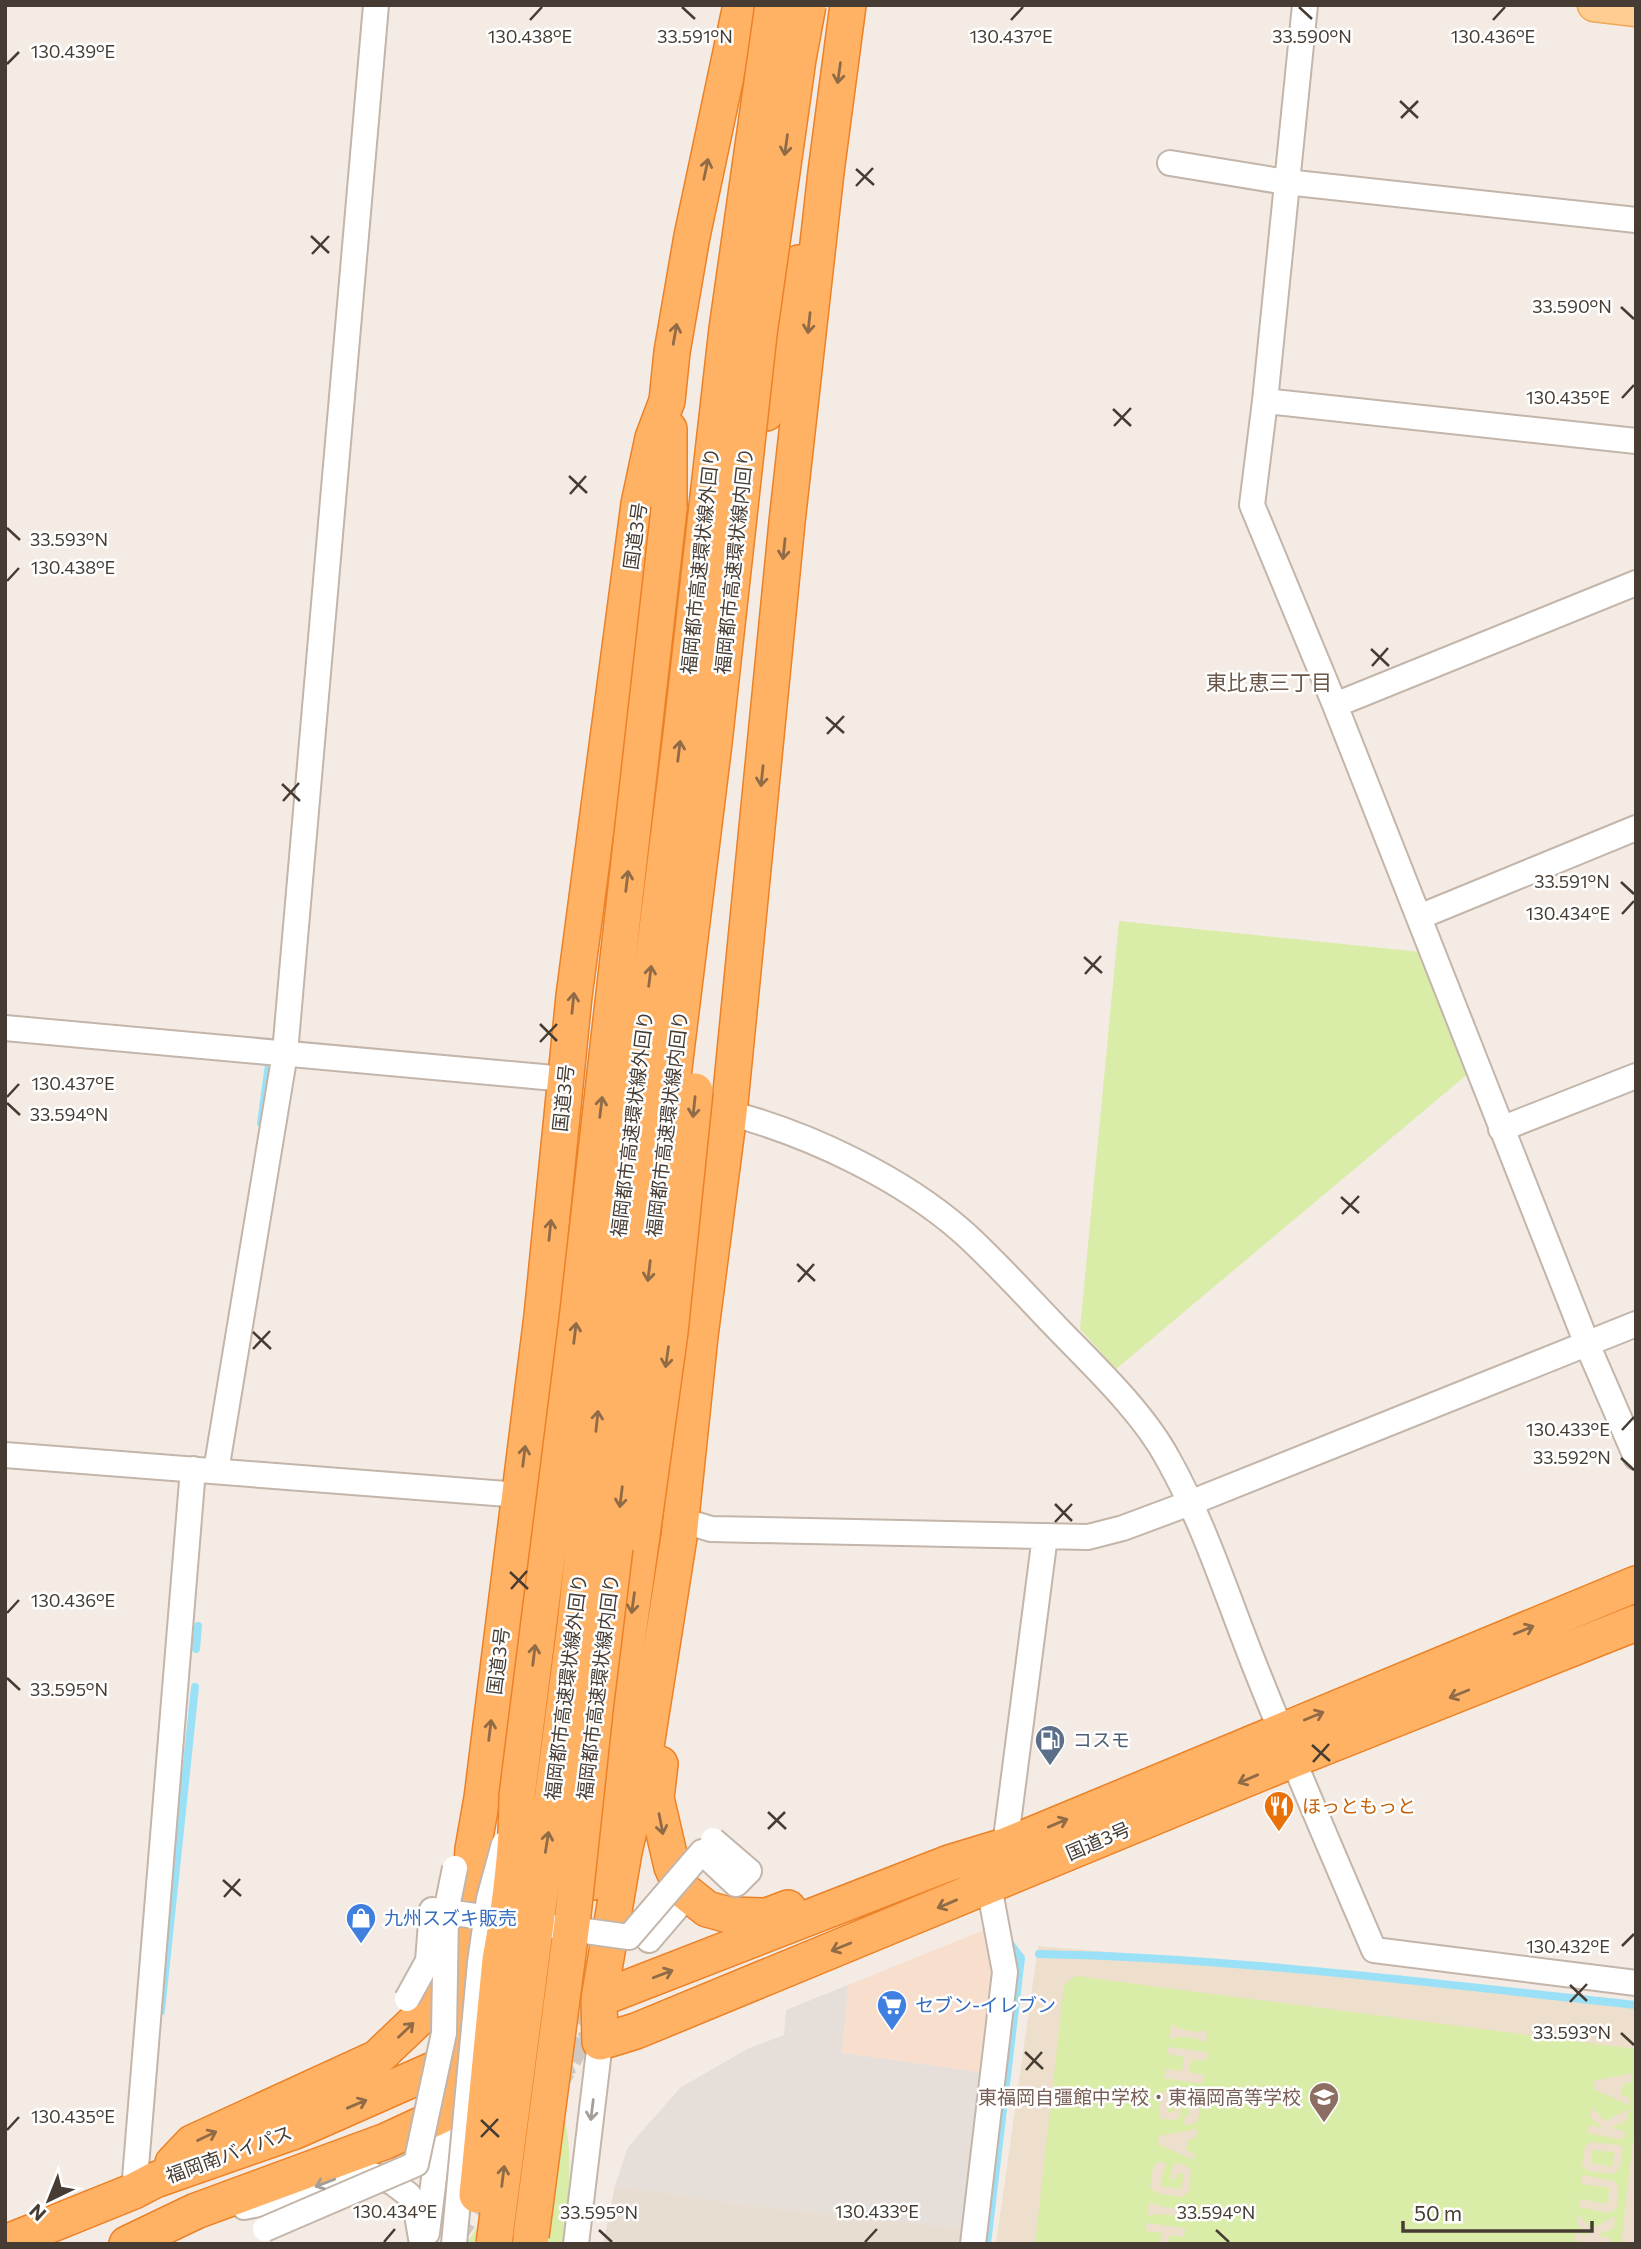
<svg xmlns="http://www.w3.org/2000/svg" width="1641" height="2249" font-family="Commissioner,'Noto Sans JP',sans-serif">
<rect width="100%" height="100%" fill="#f4ece4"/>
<!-- residential -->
<path fill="#e8ddd1" d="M615,2186L766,2207L962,2228L960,2244H603Z"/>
<!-- commercial -->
<path fill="#f8decc" d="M984,1930L991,1970L979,2072L842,2053L848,1985Z"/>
<!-- industrial -->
<path fill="#e5ded9" d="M848,1985L842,2053L979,2072L962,2228L766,2207L615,2186L628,2147L680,2088L747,2049L784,2035L786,2010Z"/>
<!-- education -->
<path fill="#eedfcc" d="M1038,1946L1363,1973L1636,2004V2244H996Z"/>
<!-- green -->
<path fill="#d9eca8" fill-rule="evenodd" d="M1119,921L1421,952L1469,1073L1116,1369L1080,1329Z
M1075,1976L1636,2049V2113L1621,2244H1611L1612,2239L1598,2235L1614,2228L1615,2216L1591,2229L1578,2214L1577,2224L1589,2235L1575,2233L1574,2240L1591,2244H1168L1169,2235L1184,2237L1185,2228L1146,2223V2231L1162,2233L1160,2244H1035L1064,1985ZM1171,2024C1180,2030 1196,2034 1207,2030L1206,2043C1197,2037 1180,2036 1170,2039ZM1168,2047L1207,2052L1206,2061L1191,2059L1189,2072L1204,2075L1202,2084L1164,2078L1166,2069L1182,2071L1184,2057L1168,2054ZM1632,2073V2082L1623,2084L1621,2095L1630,2098L1629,2105L1593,2089L1594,2081ZM1167,2089L1173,2092L1168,2100V2112L1174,2113L1177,2093L1181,2091L1199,2094L1201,2098L1198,2120L1191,2125L1184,2124L1185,2115H1189L1190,2099H1182L1180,2116L1176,2120L1162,2119L1159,2115L1160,2097ZM1592,2107L1605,2121L1629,2109L1627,2120L1611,2128L1625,2131L1624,2140L1587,2133L1589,2125L1602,2128L1590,2117ZM1197,2129L1196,2138L1188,2140L1186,2150L1194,2153L1193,2160L1158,2144L1159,2136ZM1590,2142L1620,2145L1623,2149L1620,2168L1613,2174L1588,2171L1582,2165L1585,2146ZM1158,2162L1166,2163L1160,2186L1181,2189L1184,2176L1182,2173H1177L1176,2179H1170L1174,2163L1185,2165L1191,2170L1189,2191L1182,2197L1157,2193L1150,2187L1153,2167ZM1582,2175L1615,2181L1618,2187L1617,2208L1609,2213L1579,2207L1580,2199L1608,2204L1609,2188L1582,2184ZM1149,2201C1157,2207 1174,2210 1185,2207L1184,2220C1175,2214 1158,2213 1148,2216Z
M554,2114L564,2115C574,2158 568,2200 563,2244H466Z
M1592,2150L1615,2152L1612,2167L1591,2163Z"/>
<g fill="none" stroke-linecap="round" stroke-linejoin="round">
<!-- stream -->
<path stroke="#9ae1f7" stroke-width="8" d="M261,1123L269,1064
M196,1649L198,1626
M1039,1954C1239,1958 1438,1984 1636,2005
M161,2011L195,1687
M987,2244L1021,1958L1008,1941"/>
<!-- minor-tunnel -->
<path stroke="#d1c9c1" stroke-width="24" stroke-dasharray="24 12" stroke-linecap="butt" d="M451,2240L542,2109L571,2057L597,2004"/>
<!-- highway-tunnel -->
<path stroke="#d1c9c1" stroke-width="35" stroke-dasharray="35 18" stroke-linecap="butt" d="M489,2094L600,2042"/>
<!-- minor casing -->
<g stroke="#c3b5a9" stroke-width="28">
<path id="minor" d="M1305,5L1265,401L1252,505L1335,705L1587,1344L1636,1457
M1170,163L1286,182L1636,220
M1265,401L1636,441
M1335,705L1636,583
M1419,917L1636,828
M5,1028L565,1079
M729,1113C809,1134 902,1178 964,1233C998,1264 1029,1299 1061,1332C1097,1369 1144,1414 1168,1459C1204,1523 1227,1596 1254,1664C1292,1760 1333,1855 1374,1950L1636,1983
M1501,1129L1636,1076
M5,1455L519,1495
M216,1471L285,1053L376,5
M681,1520L711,1529L1088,1537L1123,1528L1190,1503L1636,1324
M1005,1846L1045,1536
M649,1940L679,1905L667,1894
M134,2191L193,1469
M244,2207L284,2199L345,2175L370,2174L392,2182L409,2195L416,2209L422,2244
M427,2233L442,2115
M576,2244L600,2042
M973,2244L1005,1972L989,1886"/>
</g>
<!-- major casing -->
<g stroke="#efa757" stroke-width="35">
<path id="major" d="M1594,5L1636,10"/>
</g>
<!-- highway casing -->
<g stroke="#ec8126" stroke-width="38">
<path id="highway" d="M848,5L826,172L787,522L729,1113L700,1336L679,1537L641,1778L624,1852L599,1999L600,2042L636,2031L1292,1760L1636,1623
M766,413L781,322L799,263
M669,429V509
M660,1764L656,1798L672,1867L682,1889L707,1909L729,1915L767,1916L788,1908
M593,1882L642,1535
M599,1999L949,1863L1005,1846L1636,1584
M173,2163L192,2143L377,2058L418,2019L455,1952
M5,2243L134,2191L155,2180L295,2131L451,2062
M127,2244L196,2211L386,2141L442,2115L466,1954L473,1849L482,1798L542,1316L574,996L639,504L653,438L667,401L672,352L692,236L741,5"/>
</g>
<!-- minor -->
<use href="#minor" stroke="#fff" stroke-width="24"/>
<!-- major -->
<use href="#major" stroke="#ffcd92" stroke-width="32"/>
<!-- highway -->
<use href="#highway" stroke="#ffb164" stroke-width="35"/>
<!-- minor-bridge casing -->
<g stroke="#c3b5a9" stroke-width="28" stroke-linecap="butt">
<path id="minor-bridge" d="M557,1927L629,1937L702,1852L736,1884L749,1871L713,1840
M407,1999L428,1961L432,1910L521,1922
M265,2229L416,2164L444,2033L446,1912L455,1868
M454,2244L480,1963L489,1899L504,1844"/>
</g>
<!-- highway-bridge casing -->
<g stroke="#ec8126" stroke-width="38" stroke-linecap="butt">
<path id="highway-bridge" d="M642,1535L670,1332L695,1091
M477,2195L500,1960C510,1906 517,1852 517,1796L577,1320L669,509
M531,2236L573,1915L595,1710L714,743L759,334L798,59L808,5
M494,2244L575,1625L608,1324L681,735L727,329L773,5"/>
</g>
<!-- minor-bridge -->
<use href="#minor-bridge" stroke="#fff" stroke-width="24"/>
<!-- highway-bridge -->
<use href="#highway-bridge" stroke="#ffb164" stroke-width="35"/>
</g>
<!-- one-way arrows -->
<defs><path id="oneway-shaft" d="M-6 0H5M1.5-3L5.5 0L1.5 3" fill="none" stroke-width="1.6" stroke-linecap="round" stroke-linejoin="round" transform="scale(1.75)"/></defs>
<g stroke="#906b47">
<use href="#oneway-shaft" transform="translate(839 73) rotate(98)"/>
<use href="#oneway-shaft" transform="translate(786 145) rotate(98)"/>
<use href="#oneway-shaft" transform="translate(706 169) rotate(-78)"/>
<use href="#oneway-shaft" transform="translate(809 323) rotate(96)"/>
<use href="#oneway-shaft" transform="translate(675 334) rotate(-80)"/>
<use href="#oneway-shaft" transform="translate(784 549) rotate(96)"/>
<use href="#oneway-shaft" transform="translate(679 751) rotate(-83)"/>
<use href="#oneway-shaft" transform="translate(762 776) rotate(96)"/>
<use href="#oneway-shaft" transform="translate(627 881) rotate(-83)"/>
<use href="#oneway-shaft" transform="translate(650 976) rotate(-83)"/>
<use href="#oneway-shaft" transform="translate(573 1003) rotate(-84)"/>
<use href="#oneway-shaft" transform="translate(601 1107) rotate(-83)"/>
<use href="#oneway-shaft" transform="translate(694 1107) rotate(96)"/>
<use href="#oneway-shaft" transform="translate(550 1230) rotate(-84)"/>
<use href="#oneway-shaft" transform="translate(649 1271) rotate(97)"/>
<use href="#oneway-shaft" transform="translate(575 1333) rotate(-83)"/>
<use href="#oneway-shaft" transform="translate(667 1357) rotate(98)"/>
<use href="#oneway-shaft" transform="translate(597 1421) rotate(-84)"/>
<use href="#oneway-shaft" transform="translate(524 1456) rotate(-83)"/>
<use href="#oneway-shaft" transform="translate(621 1497) rotate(97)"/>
<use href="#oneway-shaft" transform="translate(633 1603) rotate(98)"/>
<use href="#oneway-shaft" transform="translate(1524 1630) rotate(-22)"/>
<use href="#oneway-shaft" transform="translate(534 1655) rotate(-83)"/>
<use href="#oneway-shaft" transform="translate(1459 1694) rotate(158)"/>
<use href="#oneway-shaft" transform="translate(1314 1716) rotate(-22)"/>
<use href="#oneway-shaft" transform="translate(490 1730) rotate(-83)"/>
<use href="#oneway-shaft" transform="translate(1248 1779) rotate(157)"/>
<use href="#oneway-shaft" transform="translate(1058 1823) rotate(-23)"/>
<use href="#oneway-shaft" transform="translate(661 1824) rotate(79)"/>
<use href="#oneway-shaft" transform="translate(547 1842) rotate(-81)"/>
<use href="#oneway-shaft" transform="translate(947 1904) rotate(157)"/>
<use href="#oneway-shaft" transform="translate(841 1947) rotate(158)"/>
<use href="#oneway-shaft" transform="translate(663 1974) rotate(-21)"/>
<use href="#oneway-shaft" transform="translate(406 2030) rotate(-44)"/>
<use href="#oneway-shaft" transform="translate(357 2104) rotate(-23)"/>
<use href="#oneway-shaft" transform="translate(207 2136) rotate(-25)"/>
<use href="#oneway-shaft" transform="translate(503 2176) rotate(-83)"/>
</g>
<g stroke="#a29e99">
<use href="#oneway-shaft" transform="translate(592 2110) rotate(97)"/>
<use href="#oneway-shaft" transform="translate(325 2183) rotate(159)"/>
</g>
<!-- ticks -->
<path fill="none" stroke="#463c33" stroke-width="2.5" d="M682,7L695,19M1299,7L1312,19M530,20L542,7M1011,20L1023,7M1493,20L1505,7M7,64L19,52M1400,101L1418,118M1401,118L1418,101M856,169L874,185M856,186L873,168M311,236L329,253M312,254L329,236M1621,307L1634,319M1622,398L1634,385M1113,409L1131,426M1114,426L1131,408M569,476L587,493M570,494L586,476M7,528L20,540M7,581L19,568M1371,649L1389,666M1372,666L1388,648M826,717L844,733M827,734L844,716M282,784L300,801M283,801L299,783M1621,882L1634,894M1622,914L1634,901M1084,957L1102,973M1085,974L1101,956M540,1024L557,1041M540,1042L557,1024M7,1097L19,1084M7,1103L20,1115M1341,1197L1359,1213M1342,1214L1359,1196M797,1264L815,1281M798,1282L814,1264M253,1332L271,1349M253,1349L270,1331M1622,1430L1634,1417M1621,1458L1634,1470M1055,1504L1072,1521M1055,1522L1072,1504M510,1572L528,1589M511,1589L527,1571M7,1613L19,1600M7,1678L20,1690M1312,1745L1330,1761M1313,1762L1329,1744M768,1812L786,1829M768,1829L785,1812M223,1880L241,1896M224,1897L240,1879M1622,1946L1634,1934M1570,1985L1587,2001M1570,2002L1587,1984M1621,2033L1634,2045M1025,2052L1043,2069M1026,2070L1042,2052M481,2120L499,2137M7,2130L19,2117M481,2137L498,2119M599,2230L612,2242M1216,2230L1229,2242M384,2242L395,2229M865,2242L877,2229"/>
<!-- icons -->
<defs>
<g id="fuel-pin" transform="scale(1.575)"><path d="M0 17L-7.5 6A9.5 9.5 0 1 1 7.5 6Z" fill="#5c6f8a" stroke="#fff"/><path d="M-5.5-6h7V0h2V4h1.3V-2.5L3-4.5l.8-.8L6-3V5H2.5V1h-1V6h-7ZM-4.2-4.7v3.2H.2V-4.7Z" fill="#fff"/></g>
<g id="restaurant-pin" transform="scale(1.575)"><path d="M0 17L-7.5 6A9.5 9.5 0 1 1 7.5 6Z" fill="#e8710a" stroke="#fff"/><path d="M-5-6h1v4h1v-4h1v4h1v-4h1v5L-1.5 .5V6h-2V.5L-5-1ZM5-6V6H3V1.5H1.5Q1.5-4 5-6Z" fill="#fff"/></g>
<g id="shop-pin" transform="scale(1.575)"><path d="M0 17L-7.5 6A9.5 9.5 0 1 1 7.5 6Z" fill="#3f7fe0" stroke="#fff"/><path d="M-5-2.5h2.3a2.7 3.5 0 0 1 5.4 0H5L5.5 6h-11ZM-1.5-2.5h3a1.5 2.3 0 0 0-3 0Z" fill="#fff"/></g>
<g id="supermarket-pin" transform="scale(1.575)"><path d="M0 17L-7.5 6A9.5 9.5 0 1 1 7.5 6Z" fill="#3f7fe0" stroke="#fff"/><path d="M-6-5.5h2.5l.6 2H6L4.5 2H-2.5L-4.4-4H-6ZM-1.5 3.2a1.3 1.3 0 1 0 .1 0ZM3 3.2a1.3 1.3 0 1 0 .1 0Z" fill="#fff"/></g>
<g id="school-pin" transform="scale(1.575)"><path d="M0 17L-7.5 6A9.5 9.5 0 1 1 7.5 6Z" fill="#8d6e63" stroke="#fff"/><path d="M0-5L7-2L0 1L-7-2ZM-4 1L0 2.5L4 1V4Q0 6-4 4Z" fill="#fff"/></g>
</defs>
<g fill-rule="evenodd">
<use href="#fuel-pin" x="1050" y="1740"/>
<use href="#restaurant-pin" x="1279" y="1806"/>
<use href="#shop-pin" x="361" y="1918"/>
<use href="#supermarket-pin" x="892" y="2005"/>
<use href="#school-pin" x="1324" y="2097"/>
</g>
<g text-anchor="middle" stroke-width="5" stroke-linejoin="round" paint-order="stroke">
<!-- street labels -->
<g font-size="19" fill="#463c33" stroke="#fff">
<text transform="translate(635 536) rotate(-82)" y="7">国道3号</text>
<text transform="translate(700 561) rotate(-84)" y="7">福岡都市高速環状線外回り</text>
<text transform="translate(734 561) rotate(-84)" y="7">福岡都市高速環状線内回り</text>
<text transform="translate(563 1098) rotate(-84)" y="7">国道3号</text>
<text transform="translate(632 1124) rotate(-83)" y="7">福岡都市高速環状線外回り</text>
<text transform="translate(667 1124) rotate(-83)" y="7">福岡都市高速環状線内回り</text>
<text transform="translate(498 1661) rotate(-83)" y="7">国道3号</text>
<text transform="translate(566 1687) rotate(-83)" y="7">福岡都市高速環状線外回り</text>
<text transform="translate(598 1687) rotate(-83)" y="7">福岡都市高速環状線内回り</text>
<text transform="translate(1098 1841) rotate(-23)" y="7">国道3号</text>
<text transform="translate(229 2154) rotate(-20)" y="7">福岡南バイパス</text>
</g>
<!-- service labels -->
<g font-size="19" fill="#4e5e75" stroke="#fff" text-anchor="start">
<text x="1073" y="1747">コスモ</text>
</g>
<!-- food labels -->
<g font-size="19" fill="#c56008" stroke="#fff" text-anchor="start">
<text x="1302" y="1813">ほっともっと</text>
</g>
<!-- shop labels -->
<g font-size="19" fill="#366cbe" stroke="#fff" text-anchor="start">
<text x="384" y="1925">九州スズキ販売</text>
<text x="915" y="2012">セブン-イレブン</text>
</g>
<!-- education labels -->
<g font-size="19" fill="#785e54" stroke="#fff" text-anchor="end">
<text x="1301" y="2104">東福岡自彊館中学校・東福岡高等学校</text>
</g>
<!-- neighbourhood labels -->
<g font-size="21" fill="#6a5749" stroke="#fff">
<text x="1269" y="690">東比恵三丁目</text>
</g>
</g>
<g font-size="18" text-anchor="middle" fill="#463c33" stroke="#fff" stroke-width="5" stroke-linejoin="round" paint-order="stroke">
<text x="695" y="43">33.591°N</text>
<text x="1312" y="43">33.590°N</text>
<text x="530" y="43">130.438°E</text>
<text x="1011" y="43">130.437°E</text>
<text x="1493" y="43">130.436°E</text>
<text x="73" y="58">130.439°E</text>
<text x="1572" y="313">33.590°N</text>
<text x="1568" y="404">130.435°E</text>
<text x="69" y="546">33.593°N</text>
<text x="73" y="574">130.438°E</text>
<text x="1572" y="888">33.591°N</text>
<text x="1568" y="920">130.434°E</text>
<text x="73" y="1090">130.437°E</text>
<text x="69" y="1121">33.594°N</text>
<text x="1568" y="1436">130.433°E</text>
<text x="1572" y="1464">33.592°N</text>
<text x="73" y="1607">130.436°E</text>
<text x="69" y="1696">33.595°N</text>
<text x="1568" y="1953">130.432°E</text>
<text x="1572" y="2039">33.593°N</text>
<text x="73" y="2123">130.435°E</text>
<text x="395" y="2218">130.434°E</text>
<text x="877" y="2218">130.433°E</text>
<text x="599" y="2219">33.595°N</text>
<text x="1216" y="2219">33.594°N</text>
</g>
<!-- border -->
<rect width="1641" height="2249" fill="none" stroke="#463c33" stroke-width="14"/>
<!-- north arrow -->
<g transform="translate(49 2200) rotate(223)" stroke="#ffffff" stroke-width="5" paint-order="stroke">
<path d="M0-5L12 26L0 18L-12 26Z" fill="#463c33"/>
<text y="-10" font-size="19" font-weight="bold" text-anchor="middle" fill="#463c33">N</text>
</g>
<!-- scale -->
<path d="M1403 2221v10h189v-10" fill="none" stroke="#463c33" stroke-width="3.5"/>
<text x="1414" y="2221" font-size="21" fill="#463c33" stroke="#ffffff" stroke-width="5" paint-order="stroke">50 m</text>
</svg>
